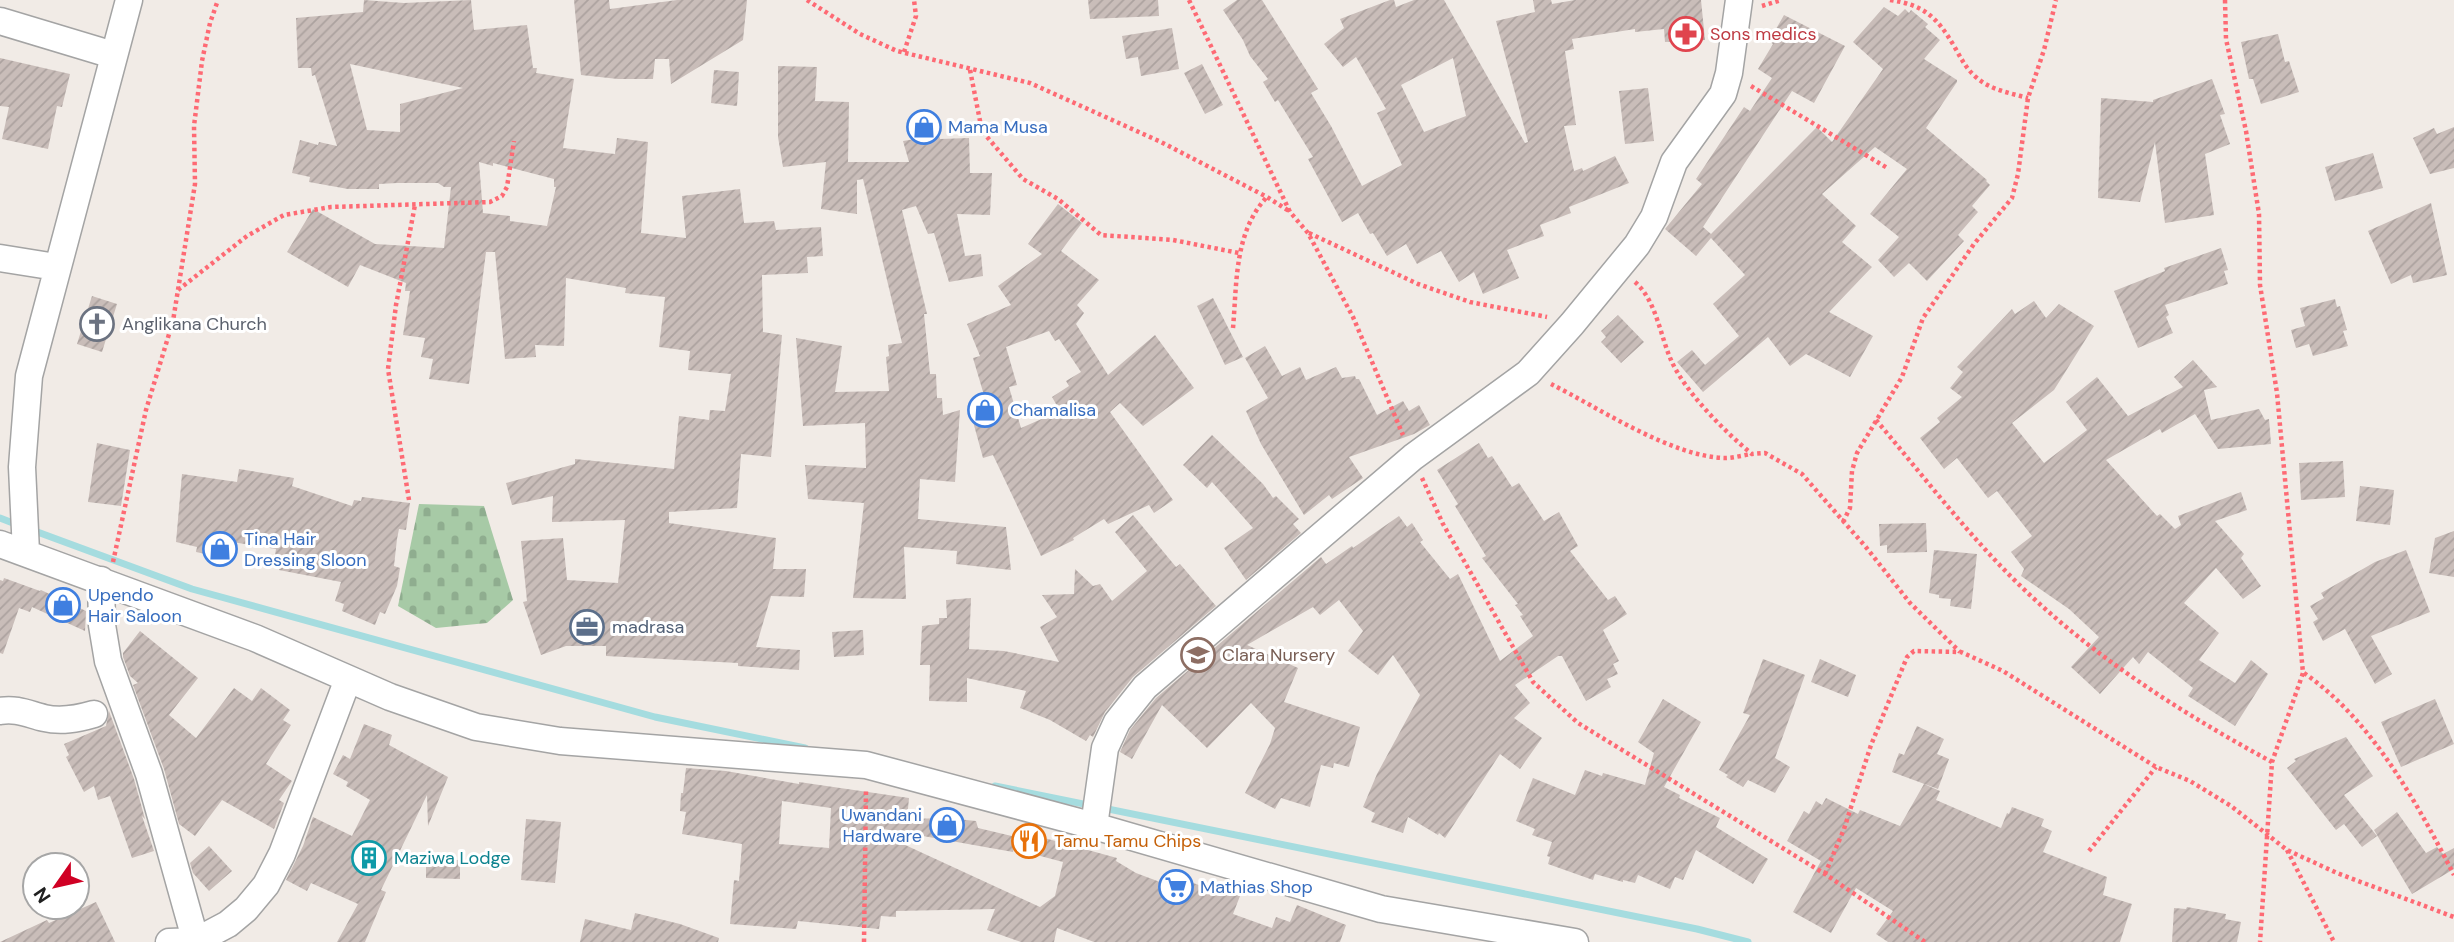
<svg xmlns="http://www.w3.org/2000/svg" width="2454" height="942" font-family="'DM Sans',sans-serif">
<defs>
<pattern id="cemetery-stones" width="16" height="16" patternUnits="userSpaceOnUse" patternTransform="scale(1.75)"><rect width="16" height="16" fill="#a7caa6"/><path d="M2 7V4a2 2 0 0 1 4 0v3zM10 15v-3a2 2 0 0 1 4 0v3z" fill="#8fad8f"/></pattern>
<pattern id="building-hatch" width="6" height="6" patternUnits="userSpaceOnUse" patternTransform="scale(1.75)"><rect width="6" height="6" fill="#c9bdb9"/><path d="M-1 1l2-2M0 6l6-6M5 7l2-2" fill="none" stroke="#aca29f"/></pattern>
</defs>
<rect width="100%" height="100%" fill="#f1ebe6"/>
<!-- cemetery -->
<path fill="url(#cemetery-stones)" d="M419,504L484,506L513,600L487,623L436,628L398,606Z"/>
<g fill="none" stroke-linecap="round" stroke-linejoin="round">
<!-- stream -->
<path stroke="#a5dcdf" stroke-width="7" d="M0,518L18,525
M32,530L192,589L655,717L805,748
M995,786L1697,929L1748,942"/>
</g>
<!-- building -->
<path fill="url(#building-hatch)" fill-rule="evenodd" d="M364,0L404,3L471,0L474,30L527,25L533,68H537L536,73L574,79L563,148L615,154L617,138L648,142L641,233L686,238L682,196L740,189L744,223L774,221L776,230L821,227L823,256L807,257L808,273L762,275L763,332L782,335L771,457L741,454L737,508L669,512V523L776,538L773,569H806L804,597L771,596L756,647L800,650L799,670L738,666V663L606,656V646H566L541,655L523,602L527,601L521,541L563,538L567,580L618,583L625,520L552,522L553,496L512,505L506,483L575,464V459L674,469L679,416L709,420L710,410L725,411L731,374L688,370L690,351L659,347L665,297L625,293L626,288L566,278L564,346L535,345L536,357L505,359L495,252H486L469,384L429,379L433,359L421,357L425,338L403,335L410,291H405L406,283L360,265L348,287L287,252L313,209L375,244L444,248L451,187H444L438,183H397L379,184V189H348L309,182L310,177L292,173L300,140L318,145L319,142L337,146L315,75L312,76L311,68H298L296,18L363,12ZM350,64L463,88L400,104V132L367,130ZM479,162L493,166V163L554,179V187H556L547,226L510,221V216L483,213Z
M574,0H609L610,9L677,0H747L743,40L671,84L669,59H655L653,79H618L581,75Z
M1088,0H1158L1159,16L1090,19Z
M1237,0H1262L1318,89L1311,93L1331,126L1362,186L1402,165L1377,113L1386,109L1356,57L1343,67L1324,44L1344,28L1340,19L1390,0H1394L1396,7L1414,0H1444L1525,143L1528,142L1496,21L1535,12L1533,0H1551L1552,4L1575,0H1701L1705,40L1665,42L1664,29L1635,32V29L1572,39L1574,49L1565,51L1576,125L1564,126L1574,171L1582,168L1583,171L1615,156L1629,183L1569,207L1571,213L1540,225L1544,236L1507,250L1519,278L1483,294L1474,272L1459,282L1441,251L1417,264L1406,244L1387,256L1373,233L1370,234L1358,213L1342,222L1308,159L1313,157L1278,100L1275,102L1263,82L1268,79L1250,56L1243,40L1223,10ZM1453,58L1466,116L1424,132L1401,85Z
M1884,7L1898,16L1905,9L1909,13L1911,10L1928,24L1925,27L1940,40L1924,59L1957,80V82L1926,128L1987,180L1986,181L1990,185L1972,206L1978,212L1958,235L1964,241L1927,281L1909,263L1894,277L1878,260L1899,237L1870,214L1907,169L1875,147L1822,194L1856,226L1842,242L1872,267L1829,312L1873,336L1850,377L1806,354L1790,366L1768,337L1703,392L1677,362L1692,350L1705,365L1739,336L1713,304L1745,275L1711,238L1696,256L1665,229L1702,184L1696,179L1744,107L1750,111L1772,78L1758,69L1773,44L1769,41L1784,15L1845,46L1814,103L1792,91L1703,227L1711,234L1817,127L1832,142L1883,69L1853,42Z
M1172,28L1179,69L1141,76L1138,57L1126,59L1122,36Z
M2278,34L2285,62L2289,61L2299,92L2261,104L2253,79H2249L2241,42Z
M0,58L70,74L62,107L57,106L48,149L2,139L9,107L0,106Z
M1202,64L1223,105L1205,114L1184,73Z
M778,66L817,67L815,101L849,102L848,162H909L903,141L939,135L940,139L969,138L970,173H992L990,215L957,214L965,256L981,254L983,276L949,282L934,233L928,234L916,206L902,210L927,314H924L930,374H936L937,398H942L943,415L960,410L955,482L920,479L918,519L1006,527L1011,570L956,564L957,551L904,547L906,599L853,598L864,503L808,499L805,465L866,468L865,423L803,426L796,338L842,346L835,392L889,391L886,357L889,356L888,345L902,343L863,179L857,180V214L821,209L826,162L783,167L778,137Z
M714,70L739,72L737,106L711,103Z
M2212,79L2225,114L2220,115L2230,144L2205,154L2214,215L2165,223L2155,142L2140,202L2098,198L2101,98L2153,102V100Z
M1648,88L1654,141L1625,144L1619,91Z
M2454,127V168L2430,174L2413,138L2434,128L2437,134Z
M2373,153L2383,188L2335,201L2325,167Z
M2431,203L2447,275L2413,283L2411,275L2391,284L2368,231Z
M1058,204L1082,223L1061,251L1099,280L1077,305L1084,313L1076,324L1108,375L1155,335L1194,388L1143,426L1120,403L1110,412L1173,500L1154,513L1149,505L1108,524L1104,519L1073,538L1074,540L1041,556L993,455L983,458L969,407L986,402L973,358L980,356L967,324L1011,305L998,286L1042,254L1028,244ZM1049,331L1055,341L1059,339L1081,372L1066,381L1069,386L1052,397L1060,411L1021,428L1009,387L1017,385L1006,347Z
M2221,248L2228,270L2224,271L2228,284L2165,305L2169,315L2166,317L2173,333L2138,348L2114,291L2165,271L2164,268Z
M92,296L117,304L102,352L77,344Z
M1213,298L1243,357L1225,365L1197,306Z
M2335,299L2337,307L2340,306L2347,330L2343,331L2348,346L2313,356L2309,344L2296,348L2291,330L2305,326L2300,308Z
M2034,301L2046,318L2059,304L2094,326L2054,390L2012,423L2044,463L2087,430L2066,402L2097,377L2128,416L2183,387L2174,377L2193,360L2217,387L2204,390L2211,420L2259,409L2265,420L2269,419L2271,444L2218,449L2195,414L2162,433L2160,429L2106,460L2157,516L2160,514L2175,529L2181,525L2178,516L2241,492L2247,510L2215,521L2244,554L2241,558L2261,586L2243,599L2216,568L2184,603L2219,633L2199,660L2235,683L2251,660L2268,674L2235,726L2188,696L2193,688L2148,652L2139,664L2133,657L2100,694L2071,667L2099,637L2069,609L2021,576L2024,569L2011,552L2032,536L1997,491L1988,498L1957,458L1944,469L1920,438L1940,422L1937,418L1962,397L1950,388L1963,372L1957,367L2012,309L2015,314Z
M1618,315L1644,342L1621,363L1601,342L1606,337L1601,331Z
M1265,346L1282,376L1300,367L1306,380L1336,367L1342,378L1355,376L1356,379H1359L1377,415L1403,401L1409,411L1419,405L1430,425L1414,434L1349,457L1363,478L1332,499L1329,495L1304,515L1261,444L1246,411L1268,398L1245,358Z
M1212,435L1263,484L1273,498L1276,496L1299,519L1293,524L1301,533L1246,580L1224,548L1253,528L1212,482L1207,488L1183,465Z
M97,443L130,450L121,506L88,502Z
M1479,443L1488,458L1492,456L1512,487L1519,483L1544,521L1559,512L1578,546L1570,551L1608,600L1615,596L1627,614L1603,630L1619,661L1613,664L1618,674L1607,679L1611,687L1586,701L1562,656H1558L1515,685L1530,703L1514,718L1542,738L1520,769L1500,754L1445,838L1439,833L1438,835L1408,817L1403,833L1371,822L1375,813L1363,807L1377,774L1420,695L1393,655L1378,675L1348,651L1363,631L1339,600L1320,615L1313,607L1247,645L1298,668L1284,702L1360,727L1349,767L1334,763L1333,768L1321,765L1310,807L1281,798L1275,809L1245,793L1270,744L1275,728L1251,703L1207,748L1162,705L1132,759L1120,752L1130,730L1156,698L1321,557L1326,564L1352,546L1353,548L1399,516L1407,527L1412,523L1423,540L1420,542L1450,579L1458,574L1500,661L1533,636L1520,616L1523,615L1515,605L1518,604L1482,558L1486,556L1455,506L1458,504L1437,470Z
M2343,461L2345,497L2301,500L2299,463Z
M239,469L294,478L292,486L352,506L354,500L361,501L362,497L410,503L406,530L399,529L397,539L394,566L400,568L397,586L385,614L380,612L375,625L342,611L344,604L335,601L341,582L279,570L280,562L274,561L276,549L232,542L229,559L196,552L197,547L176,542L182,474L237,482Z
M2360,486L2394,490L2390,525L2356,521Z
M1133,515L1176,567L1180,564L1216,606L1133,677L1105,712L1093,737L1090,735L1086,741L1050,720L1020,708L1026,691L967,678V702L929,701L930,665H920L922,626L939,624V618H947L946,600L971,598L969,649L1004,651L1059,662L1040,627L1057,617L1042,595L1074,594L1075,569L1093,586L1100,584L1112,601L1147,571L1115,532Z
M1926,523L1927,552L1887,553V545L1880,546L1879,524Z
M2454,531V577L2429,573L2435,538Z
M1934,550L1977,554L1971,609L1950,606L1951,599L1939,598V595L1929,593Z
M2406,550L2430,612L2371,636L2392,674L2375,684L2345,629L2323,641L2313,622L2318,619L2310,606L2324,598L2321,593L2375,562Z
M4,578L40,591L41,590L86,611L85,631L32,607L30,612L19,608L3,654L0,653V580L3,581Z
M863,630L864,655L834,657L832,632Z
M140,631L198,678L169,715L196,738L234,688L252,701L261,688L290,710L283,720L291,725L266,764L292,781L279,800L284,803L274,829L222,800L195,836L179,824L164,769L133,685L138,683L130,676L123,657V653Z
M1763,659L1805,675L1775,758L1790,767L1775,793L1748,780L1743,787L1726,777L1728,775L1719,770L1750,715L1743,713Z
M1820,659L1856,675L1848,697L1811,682Z
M1663,699L1701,722L1664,787L1680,795L1679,798L1720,818L1716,827L1768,859L1753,884L1696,850L1683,880L1675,877L1670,889L1638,875L1635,883L1623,880V882L1595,874L1593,880L1548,864L1550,857L1547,856L1552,842L1532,835L1535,829L1516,821L1533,778L1575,795L1585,770L1602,776L1603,773L1645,785L1654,753L1638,742Z
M2435,699L2454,744L2401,767L2381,722Z
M109,711L134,779L145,819L142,816L154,851L132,858L110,796L98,800L94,786L84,792L66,757L69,755L64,744L106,726Z
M364,724L392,735L389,745L448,777L428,826L427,795L381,890L386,892L365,942H337L358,904L311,883L307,891L286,880L303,846L313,817L352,836L370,800L346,786L348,782L333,774L343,755L350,759Z
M1917,726L1944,739L1937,754L1949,759L1938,789L1892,772L1899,753L1904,755Z
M2346,737L2373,776L2344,795L2377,836L2362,847L2344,824L2336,830L2287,768L2296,761L2294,759Z
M686,768L726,771L799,784V782L909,798L907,819L947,818L976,821L978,828L1016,837L1013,852L878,828L877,832L1040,907L1055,896L1063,862L1014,849L1019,831L1117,858L1116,861L1136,873L1168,885L1171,875L1221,893L1223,889L1240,896L1233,914L1272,928L1276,917L1290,922L1297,905L1346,925L1340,942H1094L1057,928L1054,942H1021L987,930L995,909L896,911V917L881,916L879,929L798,921L796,929L730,924L734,880L739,881L742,844L682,834L686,812L680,811L681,793H683ZM782,801L831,808L829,848L779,844Z
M1924,784L1940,791L1936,800L2001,828L2007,813L2009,814L2012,807L2044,819L2041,826L2052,831L2043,852L2107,877L2103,895L2132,904L2120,942H1888L1876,934L1893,911L1856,888L1831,933L1793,912L1821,861L1787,841L1804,811L1809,814L1816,801L1822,805L1826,798L1858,814L1860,810L1900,826Z
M2397,812L2426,853L2437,847L2443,854L2454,848V869L2412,894L2374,830Z
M526,819L561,822L555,883L521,880Z
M209,846L232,871L209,891L193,873L190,863Z
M426,859L460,860V879L426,878Z
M96,902L115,942H0L47,920L49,923Z
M2187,907L2226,914L2225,919L2241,922L2237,942H2172L2174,908L2186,909Z
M635,913L680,924L719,938L718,942H580L585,919L631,930Z"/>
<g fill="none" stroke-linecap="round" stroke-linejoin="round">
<!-- street casing -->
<g stroke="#a4a4a4" stroke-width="29">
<path id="street" d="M0,21L113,55
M0,258L56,267
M0,544L255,638L390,697L476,727L560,741L866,765L1094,826L1381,909L1575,942
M26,552L22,467L29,376L129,0
M101,580L102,625L108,661L149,774L196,942
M0,711C16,708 28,714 44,718C61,722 77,719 94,714
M1094,826L1105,748L1117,722L1145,687L1413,457L1528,373L1572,324L1637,245L1654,217L1674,162L1723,94L1729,73L1739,0
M169,942L196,941L228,924L246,909L266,885L282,854L348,679"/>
</g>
<!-- path -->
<path stroke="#fe6a74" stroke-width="4.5" stroke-dasharray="3.5 3.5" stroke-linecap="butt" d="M807,0L860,34L897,51L1030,83L1161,142L1267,197L1289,211
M1189,0L1290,212L1308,233L1353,317L1403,435
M1890,0C1924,5 1937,17 1954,46C1961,58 1966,69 1977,78C1991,90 2010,93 2028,98
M2225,0L2226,39L2246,131L2259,214L2260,285L2277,393L2303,673L2272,762L2260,942
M1762,6L1781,0
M904,52L916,16L914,0
M970,70L982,131L1023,179L1058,199L1101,235L1173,240L1239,253
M1751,86L1889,169
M1309,233L1418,284L1470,302L1547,317
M1635,282C1656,300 1660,335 1671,360C1685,392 1725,432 1752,454L1765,453L1802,474L1865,546L1910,603L1960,652
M178,290L247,236L284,215L331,207L490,202L502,196L507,187L514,141
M1233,328C1237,283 1234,232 1267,197
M1551,384C1599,408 1672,457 1725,458C1734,458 1744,455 1752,454
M1876,420C1926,479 1974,543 2031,596C2103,663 2187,716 2272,762
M1422,478L1443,524L1533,682L1578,723L1825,874L1925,942
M409,500L388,369L396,305L415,205
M1843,522L1850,508L1852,471L1857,453L1902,377L1923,318L1974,244L2012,198L2018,174L2028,98L2044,50L2056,0
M113,562L146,410L173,321L195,184L194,126L202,61L210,23L218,0
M2304,673C2372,720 2417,803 2454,875
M2287,850L2334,942
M2089,851L2156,767
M1825,874L1844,829L1871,745L1907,657L1914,651L1961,652L2003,671L2156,767L2190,781L2231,806L2287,850L2337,873L2454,917
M864,942L866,789"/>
<!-- street -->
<use href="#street" stroke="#fff" stroke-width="26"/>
</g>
<!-- icons -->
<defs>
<g id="pharmacy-ring" transform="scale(1.75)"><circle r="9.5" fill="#fff" stroke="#e0444e" stroke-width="1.5"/><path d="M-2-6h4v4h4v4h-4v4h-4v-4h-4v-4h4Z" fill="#e0444e"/></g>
<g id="shop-ring" transform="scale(1.75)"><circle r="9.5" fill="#fff" stroke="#3f7fe0" stroke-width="1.5"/><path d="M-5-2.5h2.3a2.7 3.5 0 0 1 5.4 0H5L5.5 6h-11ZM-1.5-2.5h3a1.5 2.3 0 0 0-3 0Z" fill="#3f7fe0"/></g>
<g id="church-ring" transform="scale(1.75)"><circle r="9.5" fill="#fff" stroke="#6b7280" stroke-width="1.5"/><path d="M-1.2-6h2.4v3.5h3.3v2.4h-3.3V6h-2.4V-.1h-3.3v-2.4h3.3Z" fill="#6b7280"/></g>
<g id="office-ring" transform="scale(1.75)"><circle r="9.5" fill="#fff" stroke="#5c6f8a" stroke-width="1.5"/><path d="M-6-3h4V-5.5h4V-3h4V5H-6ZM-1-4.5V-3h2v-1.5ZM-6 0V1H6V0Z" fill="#5c6f8a"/></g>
<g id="school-ring" transform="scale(1.75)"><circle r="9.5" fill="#fff" stroke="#8d6e63" stroke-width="1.5"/><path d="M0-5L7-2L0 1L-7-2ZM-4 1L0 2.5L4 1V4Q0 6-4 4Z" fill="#8d6e63"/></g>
<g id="restaurant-ring" transform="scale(1.75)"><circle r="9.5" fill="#fff" stroke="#e8710a" stroke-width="1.5"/><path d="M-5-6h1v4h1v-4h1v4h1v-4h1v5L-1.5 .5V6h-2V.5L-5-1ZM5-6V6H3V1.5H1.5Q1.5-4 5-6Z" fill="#e8710a"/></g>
<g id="building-ring" transform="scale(1.75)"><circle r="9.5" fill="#fff" stroke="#0f9aa8" stroke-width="1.5"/><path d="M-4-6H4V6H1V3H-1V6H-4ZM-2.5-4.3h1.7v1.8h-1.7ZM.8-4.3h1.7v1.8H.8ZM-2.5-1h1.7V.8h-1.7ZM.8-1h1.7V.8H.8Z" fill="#0f9aa8"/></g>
<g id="supermarket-ring" transform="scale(1.75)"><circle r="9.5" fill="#fff" stroke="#3f7fe0" stroke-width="1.5"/><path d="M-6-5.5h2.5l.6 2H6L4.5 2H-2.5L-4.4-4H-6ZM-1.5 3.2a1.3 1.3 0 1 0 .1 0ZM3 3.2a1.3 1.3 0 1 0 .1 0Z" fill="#3f7fe0"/></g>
</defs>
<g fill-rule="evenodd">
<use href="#pharmacy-ring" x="1686" y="34"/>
<use href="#shop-ring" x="924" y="127"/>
<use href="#church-ring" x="97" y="324"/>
<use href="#shop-ring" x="985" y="410"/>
<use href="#shop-ring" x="220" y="549"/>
<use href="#shop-ring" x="63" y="605"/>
<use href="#office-ring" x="587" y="627"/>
<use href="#school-ring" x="1198" y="655"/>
<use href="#shop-ring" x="947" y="825"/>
<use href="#restaurant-ring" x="1029" y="841"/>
<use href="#building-ring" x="369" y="858"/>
<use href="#supermarket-ring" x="1176" y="887"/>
</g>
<g text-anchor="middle" stroke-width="6" stroke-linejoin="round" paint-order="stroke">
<!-- health labels -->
<g font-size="18" fill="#be3a42" stroke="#fff" text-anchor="start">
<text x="1710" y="40">Sons medics</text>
</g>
<!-- shop labels -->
<g font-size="18" fill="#366cbe" stroke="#fff" text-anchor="start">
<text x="948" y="133">Mama Musa</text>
<text x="1010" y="416">Chamalisa</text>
<text x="244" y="545">Tina Hair<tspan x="244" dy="21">Dressing Sloon</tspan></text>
<text x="88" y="601">Upendo<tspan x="88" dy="21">Hair Saloon</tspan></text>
<text x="922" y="821" text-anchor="end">Uwandani<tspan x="922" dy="21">Hardware</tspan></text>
<text x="1200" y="893">Mathias Shop</text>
</g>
<!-- worship labels -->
<g font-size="18" fill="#5b616d" stroke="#fff" text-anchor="start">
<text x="122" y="330">Anglikana Church</text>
</g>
<!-- service labels -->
<g font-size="18" fill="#4e5e75" stroke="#fff" text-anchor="start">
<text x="612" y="633">madrasa</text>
</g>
<!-- education labels -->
<g font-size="18" fill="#785e54" stroke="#fff" text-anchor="start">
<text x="1222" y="661">Clara Nursery</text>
</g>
<!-- food labels -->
<g font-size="18" fill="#c56008" stroke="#fff" text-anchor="start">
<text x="1054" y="847">Tamu Tamu Chips</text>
</g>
<!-- culture labels -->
<g font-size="18" fill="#0d838f" stroke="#fff" text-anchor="start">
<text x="394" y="864">Maziwa Lodge</text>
</g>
</g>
<!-- north arrow -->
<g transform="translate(56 886) rotate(236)"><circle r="33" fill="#ffffff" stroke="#a6a6a6" stroke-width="2"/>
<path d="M0-5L12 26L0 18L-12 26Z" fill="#d00024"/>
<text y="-10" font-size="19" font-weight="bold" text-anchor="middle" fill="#202020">N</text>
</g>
</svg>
